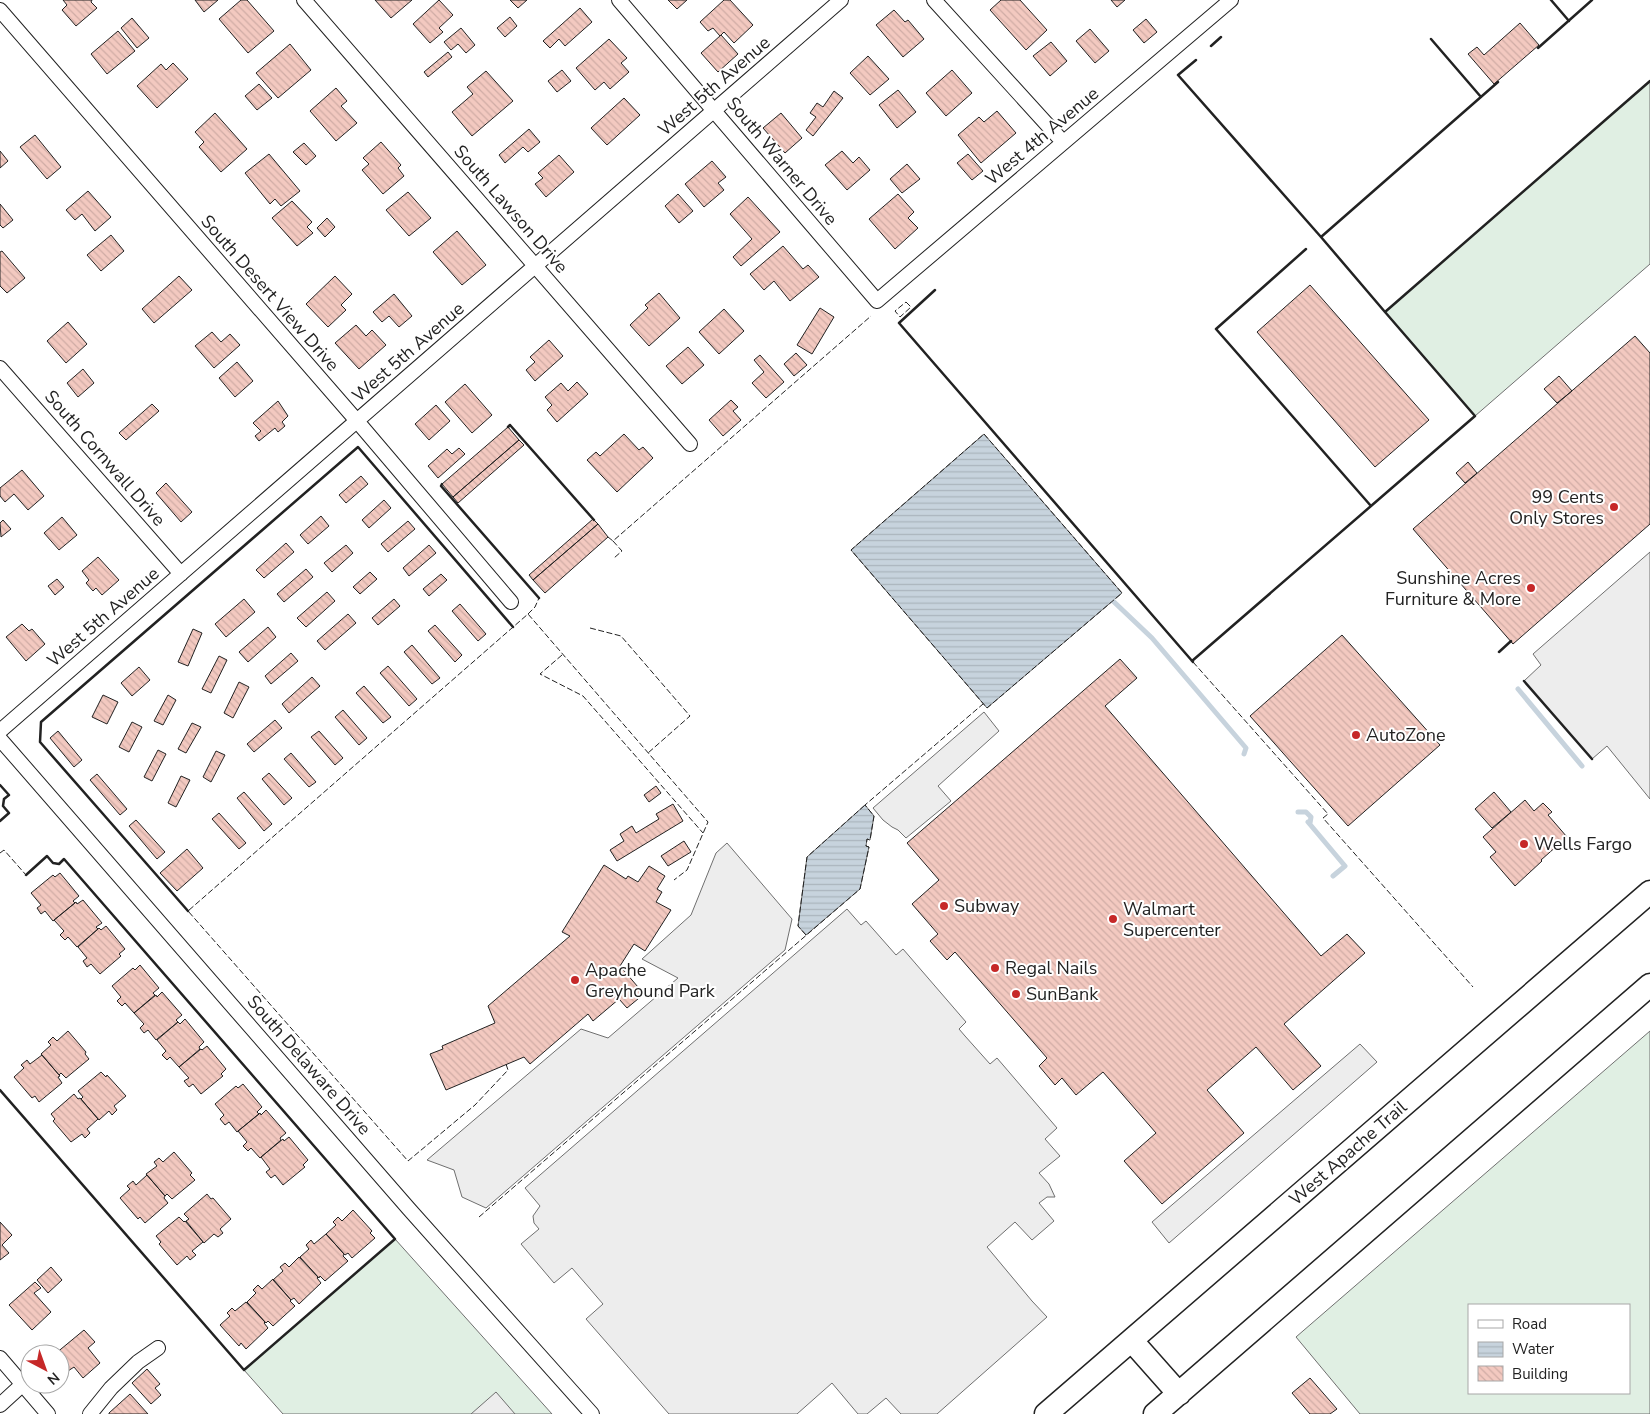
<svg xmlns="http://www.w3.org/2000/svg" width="1650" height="1414" font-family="'Nunito Sans',sans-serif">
<defs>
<pattern id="water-rules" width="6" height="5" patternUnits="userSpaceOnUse" patternTransform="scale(1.25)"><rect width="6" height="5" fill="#c7d3dd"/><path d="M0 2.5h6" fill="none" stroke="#abb5bd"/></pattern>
<pattern id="building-back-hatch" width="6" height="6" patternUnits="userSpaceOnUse" patternTransform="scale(1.25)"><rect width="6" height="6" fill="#f3c9c0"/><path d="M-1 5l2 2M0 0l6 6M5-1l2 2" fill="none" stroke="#d0aca5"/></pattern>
</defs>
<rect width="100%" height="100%" fill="#fff"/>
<!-- grass -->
<path fill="#e0efe3" stroke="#6f6f6f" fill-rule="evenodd" d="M1650,81V264L1475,416L1385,312Z
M1650,1031V1414H1360L1296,1337ZM1629,1305V1393H1469V1305Z
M395,1239L552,1414H283L244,1370Z"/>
<!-- parking -->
<path fill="#ededed" stroke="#6f6f6f" d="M1650,552V799L1607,746L1592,759L1524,681L1541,665L1533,654Z
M984,712L999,731L938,786L951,801L906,838L898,830L892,827L883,820L873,808Z
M727,843L792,919L785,950L486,1208L462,1197L454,1170L427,1160L581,1029L608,1038L678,978L642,959L691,915L716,853Z
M847,909L861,925L866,921L896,955L903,949L966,1022L959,1029L965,1036L990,1064L997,1058L1057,1128L1045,1139L1060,1156L1039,1173L1049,1184L1055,1197H1047L1039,1203L1054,1221L1032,1240L1015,1222L987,1247L1032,1301L1047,1317L937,1414H901L886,1398L867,1414H858L832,1383L797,1414H669L586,1319L603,1304L572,1268L554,1283L521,1244L539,1229L534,1223L533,1216L540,1206L525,1188Z
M1360,1044L1377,1062L1169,1243L1152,1222Z
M496,1392L515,1414H471Z"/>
<!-- water -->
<path fill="url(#water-rules)" stroke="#6f6f6f" d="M984,434L1122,593L987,708L851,550Z
M865,805L874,816L870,840L867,839L866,846L869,847L860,889L806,935L798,926L807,857Z"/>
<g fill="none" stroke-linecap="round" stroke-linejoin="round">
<!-- stream -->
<path stroke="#c7d3dd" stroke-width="5" d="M1113,601L1152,638L1246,748L1244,754
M1518,689L1582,766
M1298,812H1306L1311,817L1310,823
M1308,822L1345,866L1333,876"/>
</g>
<!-- building -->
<path fill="url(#building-back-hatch)" stroke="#222" d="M63,0H92L91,2L97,8L76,26L62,10L67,5Z
M195,0H218L204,12Z
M241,0H247L274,31L248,53L219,19Z
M375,0H412L391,18Z
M439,0L453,15L439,28L443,32L430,43L413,24Z
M510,0H527L518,8Z
M668,0H687L677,9Z
M724,0H730L753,25L734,43L724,32L720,36L713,28L708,31L700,22Z
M1001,0H1020L1047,30L1026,50L990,10Z
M1111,0H1125L1117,7Z
M580,8L592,22L565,46L559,39L550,48L543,41Z
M894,10L905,22L908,20L924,39L903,57L876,25Z
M510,17L517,26L505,37L497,28Z
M132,18L149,38L137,48L121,28Z
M1146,19L1157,32L1144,43L1133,30Z
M1520,23L1539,45L1494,84L1468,54L1477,47L1484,55Z
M461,28L475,45L466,53L458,44L451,50L444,42Z
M1090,29L1109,51L1095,63L1076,41Z
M118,31L135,51L107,74L91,54Z
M721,35L738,54L718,72L701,53Z
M609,39L627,58L621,63L629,72L610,89L604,82L595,90L576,68Z
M1051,42L1067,61L1050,76L1033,56Z
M290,44L311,70L278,98L256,73Z
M448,52L452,57L428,77L424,72Z
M868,56L889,79L870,95L850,73Z
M173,63L188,79L157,108L137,86L161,64L166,70Z
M562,70L571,81L557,92L548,81Z
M952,70L972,93L946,116L926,93Z
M486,71L513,101L472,136L452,112L473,94L467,87Z
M259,84L272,98L257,110L245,96Z
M336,88L347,101L341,106L357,123L336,141L310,111Z
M898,90L916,112L897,128L879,105Z
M834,91L843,98L813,136L806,130L816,117L810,113L817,103L823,107Z
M624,98L640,115L607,145L591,128Z
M997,111L1016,133L981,163L958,135L979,117L984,122Z
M215,113L247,149L221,172L199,147L204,142L195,132Z
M781,113L802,138L785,153L763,128Z
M529,129L540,142L528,152L523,147L505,163L499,155Z
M35,135L61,167L47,179L20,147Z
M381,142L401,165L398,168L404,176L383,194L362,170L369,164L363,158Z
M304,143L316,156L306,165L293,152Z
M0,151L8,161L0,168Z
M842,151L853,163L859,157L870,170L847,190L825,165Z
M269,154L300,191L281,206L275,199L270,204L245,173Z
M968,154L983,171L972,180L957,163Z
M559,155L574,172L546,197L535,184L543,178L538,173Z
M712,161L726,177L718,183L724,190L704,207L685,184Z
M907,164L920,179L902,193L890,179Z
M88,191L111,217L95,231L82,214L75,220L66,210Z
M408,192L431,218L409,236L386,210Z
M678,194L693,211L679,223L665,206Z
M898,194L914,212L908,218L918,228L895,249L869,219Z
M748,197L780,232L741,266L733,257L752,239L730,214Z
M292,201L312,222L307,227L313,233L297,246L272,218Z
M0,204L13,220L3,228L0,225Z
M327,218L335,227L325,237L317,228Z
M457,231L486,265L462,285L433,252Z
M111,235L124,251L101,271L87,255Z
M783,246L803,269L808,265L819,277L790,301L774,281L764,290L750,274Z
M2,251L25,278L7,293L0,286V252Z
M179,276L192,290L154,323L142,309Z
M335,276L352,294L341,305L346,310L328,327L306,304Z
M1310,285L1429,420L1375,467L1257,332Z
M659,293L680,318L649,346L630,325L648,308L645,305Z
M394,294L412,316L399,327L389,316L382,322L373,312Z
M820,308L834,317L812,354L797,345Z
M724,309L744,331L719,354L699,332Z
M68,322L87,344L66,363L47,341Z
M356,325L366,336L372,330L386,345L359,369L335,343Z
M212,332L221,342L230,334L240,345L214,368L195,346Z
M1635,336L1650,353V524L1513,644L1413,529Z
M549,340L563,356L535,381L526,370L535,362L530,357Z
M688,347L704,365L682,384L666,366Z
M796,353L807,365L794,376L784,364Z
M760,355L784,382L766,398L752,383L764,372L754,360Z
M237,362L253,381L235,397L219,378Z
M83,369L94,383L78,397L67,383Z
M1559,376L1572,391L1557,403L1544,389Z
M577,382L588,394L557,422L547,410L552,405L545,397L561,383L568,391Z
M465,384L492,415L472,433L445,402Z
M731,400L738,407L733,411L741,420L723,436L709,420Z
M278,401L288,416L282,422L285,426L278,432L275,428L259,441L255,436L261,431L253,423Z
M152,404L159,411L126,440L119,433Z
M436,405L450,421L429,440L415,424Z
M508,427L519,440L453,497L442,484Z
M624,434L639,450L643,447L653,458L617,492L587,460L596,452L600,456Z
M519,440L524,445L458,503L453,497Z
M459,448L465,454L438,478L428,466L447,449L452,454Z
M1468,462L1477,473L1465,483L1456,473Z
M22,470L44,496L28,510L14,494L5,502L0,496V488Z
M361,476L368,484L346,503L339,495Z
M166,483L192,512L181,522L156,493Z
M384,500L391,508L369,528L362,520Z
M321,516L329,526L308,544L300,535Z
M62,517L77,535L59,550L44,533Z
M593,519L598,524L533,580L529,575Z
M3,520L11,529L1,537L0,523Z
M408,521L415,529L388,552L381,544Z
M598,524L608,537L545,593L533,580Z
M286,543L294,552L264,578L256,570Z
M346,545L353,553L332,572L324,563Z
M429,545L436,553L409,576L403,568Z
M98,557L119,580L102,595L96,588L93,591L86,583L89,580L82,571Z
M306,569L313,577L284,602L277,594Z
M370,572L377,579L360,594L353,587Z
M441,574L447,580L429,596L423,589Z
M57,579L64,587L55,595L48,586Z
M327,592L335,601L306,627L297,618Z
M244,599L255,612L226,637L215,624Z
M394,599L400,606L378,625L372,618Z
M460,604L486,634L478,641L452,611Z
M348,614L356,623L325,650L317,641Z
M22,624L29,631L32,629L45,644L26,661L6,637Z
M435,625L462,655L455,662L428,631Z
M268,627L276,637L248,662L239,652Z
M193,629L202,633L188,666L178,662Z
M1342,635L1440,745L1348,826L1250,716Z
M412,645L440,678L432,684L404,652Z
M291,653L298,661L271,684L265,676Z
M219,656L227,660L211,693L202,689Z
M1120,659L1137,678L1105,706L1321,956L1347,934L1365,953L1284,1024L1321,1066L1293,1090L1256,1047L1207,1090L1244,1133L1162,1204L1124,1161L1156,1133L1103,1072L1076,1095L1062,1078L1055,1085L1039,1066L1047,1058L955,952L947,960L930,941L938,934L912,904L939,880L907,843Z
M388,666L417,699L409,706L380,673Z
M139,667L150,680L132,696L121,683Z
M312,677L320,686L289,713L282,704Z
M239,682L249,687L233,718L224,713Z
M364,686L391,717L383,723L356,693Z
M103,695L118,702L107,724L92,717Z
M168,695L176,700L163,725L154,721Z
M343,710L367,738L359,745L335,717Z
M275,720L282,728L254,752L247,744Z
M132,722L142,727L129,752L119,747Z
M192,723L201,727L186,753L178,749Z
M58,731L82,760L74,767L50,738Z
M319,731L343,758L335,765L311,737Z
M158,750L166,754L152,781L144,777Z
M216,751L225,755L211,782L203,777Z
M291,753L316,782L309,787L284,759Z
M269,773L292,798L284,805L262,779Z
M97,774L127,809L120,815L90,780Z
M181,776L190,780L176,807L168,803Z
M656,786L661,793L649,802L644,795Z
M244,792L272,824L264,831L237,798Z
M1494,792L1511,812L1492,828L1475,809Z
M1525,800L1534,811L1543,803L1552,812L1548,815L1567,837L1541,860L1542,861L1515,886L1490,857L1496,852L1483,837Z
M673,804L683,821L617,861L610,850L624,841L620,834L632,826L636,833L659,819L656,814Z
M219,813L246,843L239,849L212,819Z
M136,820L165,852L157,859L129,826Z
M684,841L691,852L668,866L661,856Z
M187,849L203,868L177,891L160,873Z
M604,865L626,879L628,876L638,882L649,866L665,876L657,889L662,892L656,902L671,910L645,951L634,944L620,966L644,994L627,1008L619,999L593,1021L588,1014L530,1064L524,1057L446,1090L430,1054L443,1049L442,1046L495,1023L488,1006L570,936L562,932Z
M60,873L79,896L73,901L75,903L53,921L45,911L41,914L37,908L41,905L31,893L53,875L55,877Z
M83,900L102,923L96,927L98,929L77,947L68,937L65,940L60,935L64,931L54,920L76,902L77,904Z
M106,926L125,949L119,954L121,956L100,974L91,964L87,967L83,961L87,958L78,947L99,928L101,930Z
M140,965L159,988L153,993L155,995L134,1013L125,1003L122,1006L117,1001L121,997L112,986L133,968L135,970Z
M162,992L182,1015L176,1020L178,1022L156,1040L148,1030L144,1033L140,1028L144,1024L134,1013L156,995L157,997Z
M185,1019L204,1042L199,1047L200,1049L179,1067L170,1057L167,1060L162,1055L166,1051L157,1040L178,1022L180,1024Z
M68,1031L86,1052L85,1054L89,1059L66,1078L61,1073L59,1075L41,1054L51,1045L48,1042L53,1037L57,1041Z
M207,1046L226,1069L221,1074L223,1076L201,1094L193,1084L189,1087L184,1081L189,1078L179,1067L201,1049L202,1050Z
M42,1055L60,1076L58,1077L62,1083L39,1102L35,1096L32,1098L14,1077L24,1068L21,1065L27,1060L30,1064Z
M101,1072L106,1077L107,1075L126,1096L114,1106L117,1110L112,1115L109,1111L99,1120L81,1099L83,1097L78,1091Z
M243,1084L262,1107L257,1112L259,1114L237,1132L229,1122L225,1125L220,1119L224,1115L215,1104L236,1086L238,1088Z
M74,1094L78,1099L80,1098L98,1119L87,1129L90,1133L85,1138L82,1134L71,1142L53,1121L55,1119L51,1114Z
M266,1110L286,1133L280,1138L281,1140L260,1158L251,1148L248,1151L243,1146L247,1142L238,1131L260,1113L261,1115Z
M289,1137L308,1160L303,1165L305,1167L283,1185L275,1175L271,1178L266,1172L270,1169L261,1157L283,1139L284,1141Z
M174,1152L192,1173L190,1175L195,1180L172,1199L167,1194L165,1196L146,1174L157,1166L154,1162L159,1158L163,1162Z
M147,1175L165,1196L164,1198L168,1203L145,1223L140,1217L138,1219L120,1198L130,1189L127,1186L133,1181L136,1185Z
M207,1194L211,1199L213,1198L231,1219L220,1229L223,1233L218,1237L214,1234L204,1243L186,1221L189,1219L184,1214Z
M353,1210L372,1231L370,1233L375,1238L352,1258L348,1253L345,1255L326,1234L336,1225L333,1222L338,1217L342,1221Z
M179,1217L184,1222L185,1221L203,1242L192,1251L196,1255L190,1260L187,1256L177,1265L159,1244L161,1242L156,1236Z
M0,1222L12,1235L2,1245L9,1253L0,1260Z
M326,1234L344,1254L343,1256L348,1261L325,1281L320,1276L319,1278L300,1257L309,1249L306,1245L311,1240L314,1244Z
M299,1257L318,1277L317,1278L321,1283L299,1304L294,1298L291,1300L273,1280L283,1271L280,1267L285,1263L289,1267Z
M51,1267L62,1280L48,1293L37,1280Z
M273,1279L291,1300L290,1301L295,1306L273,1326L268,1321L266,1323L247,1302L256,1293L253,1290L258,1285L262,1289Z
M35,1282L41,1288L34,1293L51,1312L32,1330L9,1305Z
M246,1302L265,1322L264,1323L268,1328L246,1349L241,1343L239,1346L220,1325L230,1316L227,1313L232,1308L235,1311Z
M84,1330L95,1342L88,1348L100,1363L83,1378L74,1367L68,1371L60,1362V1354H55Z
M147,1369L160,1384L155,1388L161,1395L151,1404L132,1383Z
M1310,1378L1337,1409L1330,1414H1310L1292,1393Z
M130,1394L148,1414H109V1413Z"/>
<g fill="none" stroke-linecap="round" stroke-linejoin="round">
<!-- street casing -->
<g stroke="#222" stroke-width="16">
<path id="street" d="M304,0L690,444
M619,0L877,301L1231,0
M934,0L1063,142
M0,10L357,421L511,602
M0,368L181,574
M0,731L841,0
M0,739L409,1209L592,1414
M0,1358L48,1414
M0,1405L23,1384
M90,1414L111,1388L138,1362L158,1348"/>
</g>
<!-- primary casing -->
<g stroke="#222" stroke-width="25">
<path id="primary" d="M1132,1341L1179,1394
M1046,1414L1650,892
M1155,1414L1650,985"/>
</g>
<!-- street -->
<use href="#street" stroke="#fff" stroke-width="14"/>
<!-- primary -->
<use href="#primary" stroke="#fff" stroke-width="22"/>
<!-- fence -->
<path stroke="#222" stroke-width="1" stroke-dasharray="6 2.5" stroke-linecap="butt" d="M906,302L911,307L900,317L895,311Z
M984,434L1122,593L987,708L851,550Z
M608,537L613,541L871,316
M613,541L622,551L614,558
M528,614L535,607L539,598
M590,628L621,636L690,716L648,753
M562,655L540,674L583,696L703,833
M1193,662L1328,814L1323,818L1473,987
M0,853L4,850L26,875
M806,935L798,926L807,857L865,805
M506,1064L508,1070L475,1105L408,1161L188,911L528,614L708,822L687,870L674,880
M479,1217L860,889L869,847L866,846L867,839L870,840L874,816L865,805L983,704"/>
<!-- wall -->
<path stroke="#222" stroke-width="2.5" d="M1551,0L1569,21
M1431,39L1481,97
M1211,46L1221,37
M1538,48L1592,0
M1196,60L1178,75L1321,237L1385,312L1650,81
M1321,237L1498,82
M1306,249L1216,329L1371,506L1475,416L1385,312
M935,290L899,323L1193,662
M508,427L510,425L594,520
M442,484L441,486L539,598
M1499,652L1511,641
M1192,661L1371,506
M1524,681L1592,759
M0,785L9,795L4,799L3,806L9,813L0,821
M188,911L40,742L41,722L358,447L513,627
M0,1090L244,1370L395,1239L64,859L59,864L53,863L47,856L26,875"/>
</g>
<!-- markers -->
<g fill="#c62828" stroke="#fff" stroke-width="2">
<circle cx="1614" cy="507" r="5"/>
<circle cx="1531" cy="588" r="5"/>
<circle cx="1356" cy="735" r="5"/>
<circle cx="1524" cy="844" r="5"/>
<circle cx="944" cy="906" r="5"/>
<circle cx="1113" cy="919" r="5"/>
<circle cx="995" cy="968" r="5"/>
<circle cx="575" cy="980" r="5"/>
<circle cx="1016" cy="994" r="5"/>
</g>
<g text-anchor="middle" stroke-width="4" stroke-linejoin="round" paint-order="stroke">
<!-- street labels -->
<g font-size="18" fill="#222" stroke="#fff">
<text transform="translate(714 86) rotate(-41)" y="6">West 5th Avenue</text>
<text transform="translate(1042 136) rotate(-40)" y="6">West 4th Avenue</text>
<text transform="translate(782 161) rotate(50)" y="6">South Warner Drive</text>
<text transform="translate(511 209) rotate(49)" y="6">South Lawson Drive</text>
<text transform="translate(270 293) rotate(49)" y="6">South Desert View Drive</text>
<text transform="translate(408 352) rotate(-41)" y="6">West 5th Avenue</text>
<text transform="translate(105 458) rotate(49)" y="6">South Cornwall Drive</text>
<text transform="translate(103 617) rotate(-41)" y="6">West 5th Avenue</text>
<text transform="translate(309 1065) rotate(49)" y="6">South Delaware Drive</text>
<text transform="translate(1348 1153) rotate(-41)" y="6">West Apache Trail</text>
</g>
<!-- poi labels -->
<g font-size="18" fill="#222" stroke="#fff" text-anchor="start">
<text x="1604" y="503" text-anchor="end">99 Cents<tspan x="1604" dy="21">Only Stores</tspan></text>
<text x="1521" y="584" text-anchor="end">Sunshine Acres<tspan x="1521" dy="21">Furniture &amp; More</tspan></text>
<text x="1366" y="741">AutoZone</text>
<text x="1534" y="850">Wells Fargo</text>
<text x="954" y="912">Subway</text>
<text x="1123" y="915">Walmart<tspan x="1123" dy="21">Supercenter</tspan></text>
<text x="1005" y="974">Regal Nails</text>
<text x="585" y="976">Apache<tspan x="585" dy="21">Greyhound Park</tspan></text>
<text x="1026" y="1000">SunBank</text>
</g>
</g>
<!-- legend -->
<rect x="1468" y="1304" width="162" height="90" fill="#ffffff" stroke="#a7a7a7"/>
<rect x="1478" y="1320" width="25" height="8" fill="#ffffff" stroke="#a7a7a7"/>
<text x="1512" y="1329" font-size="15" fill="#222222">Road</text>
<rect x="1478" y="1342" width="25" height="15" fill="url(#water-rules)" stroke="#a7a7a7"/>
<text x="1512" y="1354" font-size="15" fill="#222222">Water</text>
<rect x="1478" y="1366" width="25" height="15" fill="url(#building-back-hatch)" stroke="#a7a7a7"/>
<text x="1512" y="1379" font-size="15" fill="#222222">Building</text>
<!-- north arrow -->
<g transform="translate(45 1369) rotate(139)"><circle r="24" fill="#ffffff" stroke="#a7a7a7"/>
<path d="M0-4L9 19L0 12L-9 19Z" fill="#c62828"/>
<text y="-8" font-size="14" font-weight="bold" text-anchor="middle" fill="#222222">N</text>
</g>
</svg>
